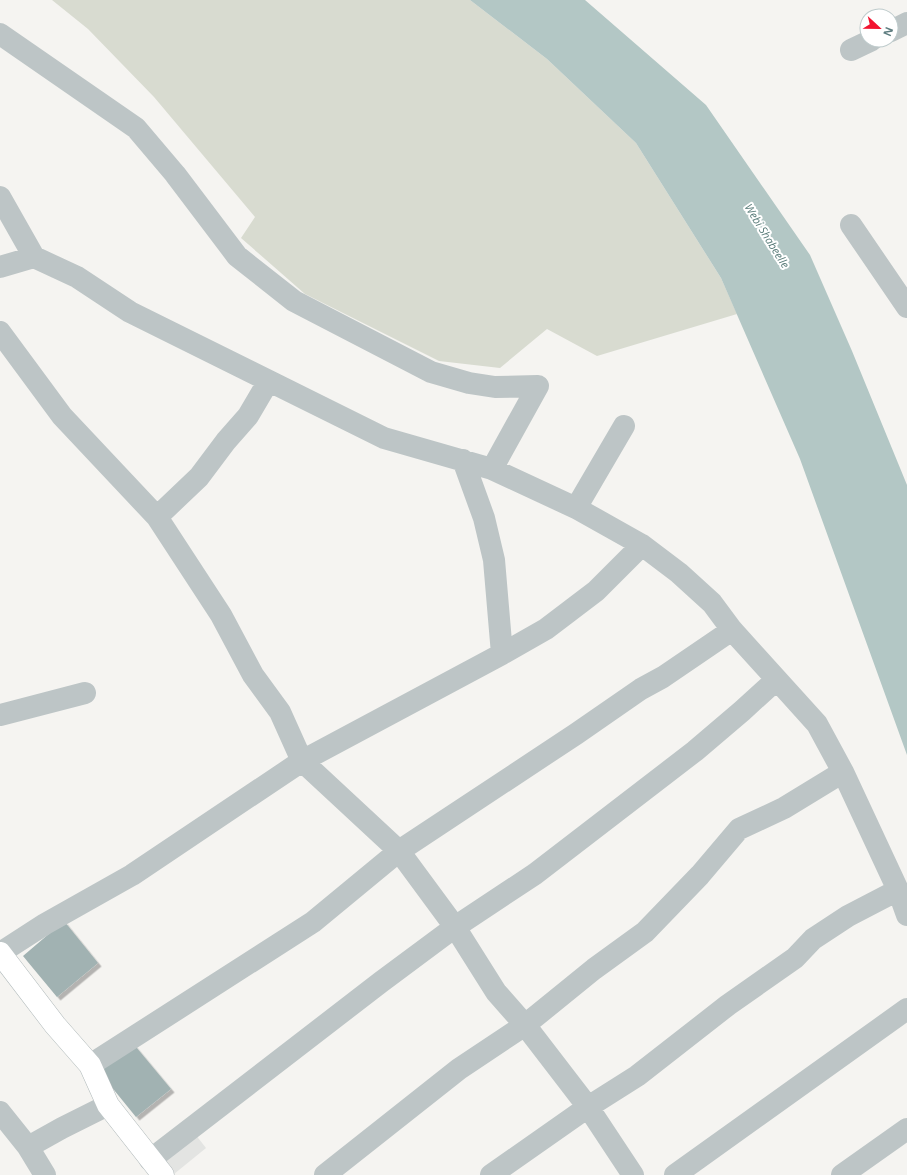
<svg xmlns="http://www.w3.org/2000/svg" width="907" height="1175" font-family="'Open Sans',sans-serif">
<defs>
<filter id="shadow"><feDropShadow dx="3.5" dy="3.5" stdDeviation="0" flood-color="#0004"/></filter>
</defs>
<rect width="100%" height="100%" fill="#f5f4f1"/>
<!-- built -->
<path fill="#e3e4e2" d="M195,1134L206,1148L174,1174L163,1160Z"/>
<!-- green -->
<path fill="#d8dbd0" d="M52,0H470L547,59L636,143L721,278L737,314L597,356L547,329L500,368L439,361L305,294L241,238L255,217L154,97L88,29Z"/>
<!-- water -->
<path fill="#b3c7c5" d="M470,0H585L706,105L810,255L852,351L907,485V755L800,459L721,278L636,143L547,59Z"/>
<!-- building -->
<path fill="#a1b2b2" filter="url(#shadow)" d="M64,921L98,963L57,997L23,956Z
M131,1041L171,1089L136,1117L97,1069Z"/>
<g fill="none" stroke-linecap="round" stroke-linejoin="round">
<!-- major casing -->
<g stroke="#b0b9ba" stroke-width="23">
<path id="major" d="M0,953L55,1025L90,1065L108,1105L163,1175"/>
</g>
<!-- minor -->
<path stroke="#bdc5c6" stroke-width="22" d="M891,31L907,23
M0,34L136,128L175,174L237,256L294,301L431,372L469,383L495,387L538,386L492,469
M851,50L872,40
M0,197L34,257
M851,225L907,307
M0,267L34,257L77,277L130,312L384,438L492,469L576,508L642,545L679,573L712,603L732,630L817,724L843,772L898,890L907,915
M0,332L62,416L157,517L221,615L253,675L280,712L302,761L399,851L455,927L496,992L525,1025L588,1107L633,1175
M463,460L484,518L494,560L502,654
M576,508L624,426
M157,517L199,477L226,441L248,416L268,382
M0,715L85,693
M0,953L45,924L132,875L302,761L502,654L546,629L596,591L642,545
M90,1065L313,922L399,851L576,734L641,689L663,677L732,630
M0,1112L28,1147L62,1128L108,1105
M28,1147L45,1175
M150,1160L381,982L455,927L535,874L695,751L742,711L776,680
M325,1175L459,1069L525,1025L594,969L645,932L700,875L739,829L784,808L843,772
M491,1175L588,1107L637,1076L728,1005L795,958L813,939L848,916L898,890
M675,1175L907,1009
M842,1175L907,1129"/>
<!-- major -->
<use href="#major" stroke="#fff" stroke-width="22"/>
</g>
<g text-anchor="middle" stroke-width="4" stroke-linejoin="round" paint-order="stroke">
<!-- water labels -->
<g font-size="11" font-style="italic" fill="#587b78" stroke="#fff">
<text transform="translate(767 236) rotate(58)" y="4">Webi Shabeelle</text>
</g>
</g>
<!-- north arrow -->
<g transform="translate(879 28) rotate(112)"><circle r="19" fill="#ffffff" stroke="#becbcc"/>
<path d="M0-3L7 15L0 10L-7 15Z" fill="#f21430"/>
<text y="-6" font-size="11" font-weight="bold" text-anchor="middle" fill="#5d7c7f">N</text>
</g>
</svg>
